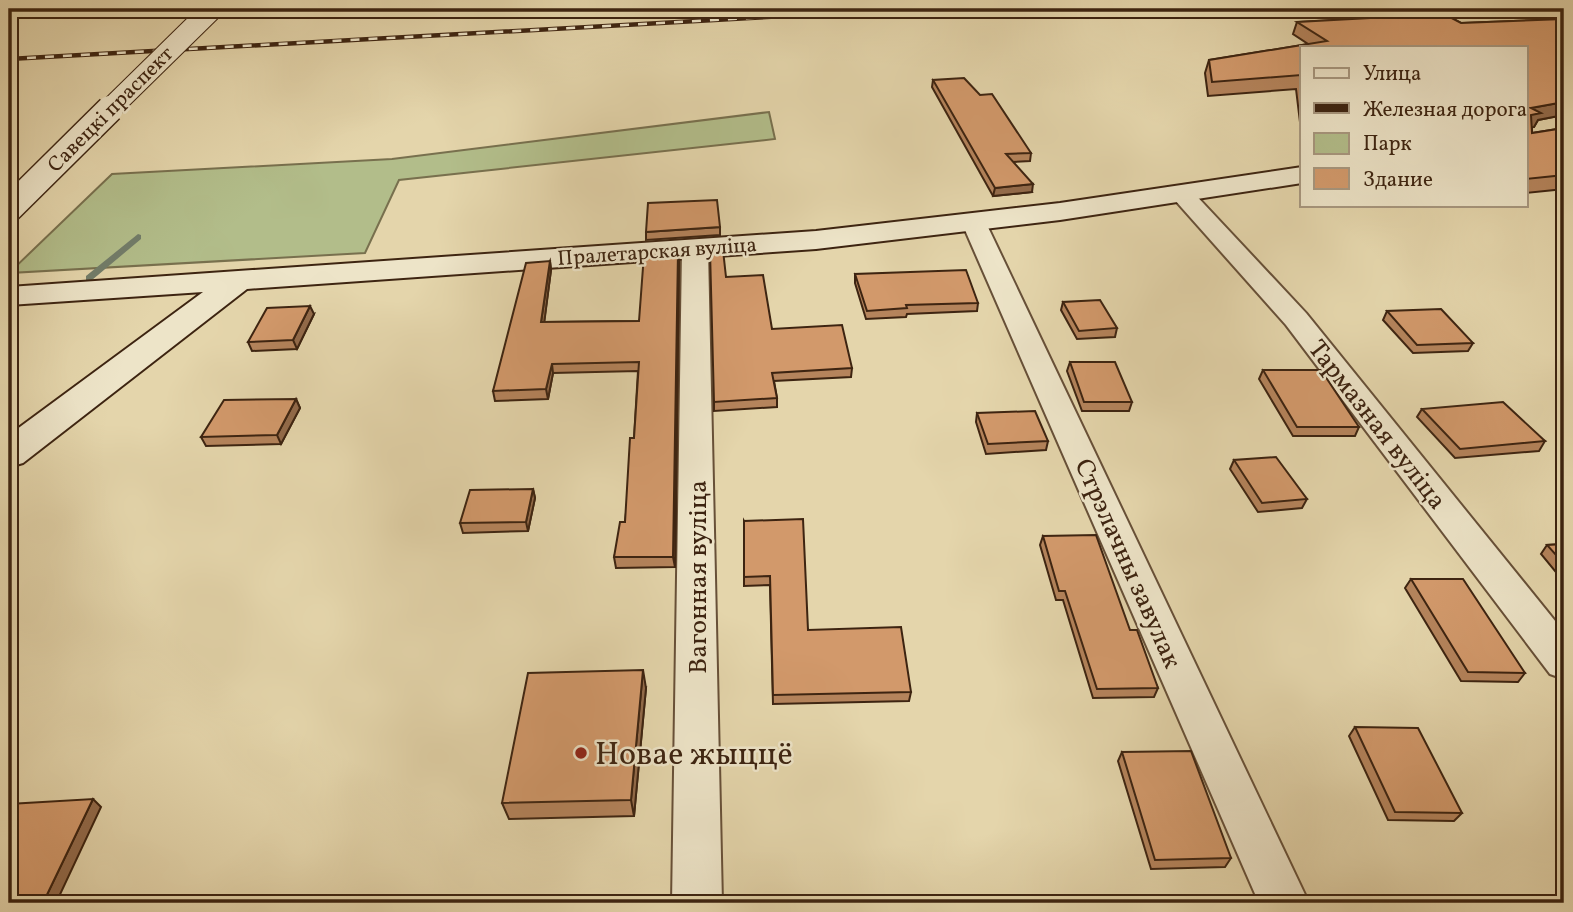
<svg xmlns="http://www.w3.org/2000/svg" width="1573" height="912" font-family="Vollkorn,serif">
<rect width="100%" height="100%" fill="#e4d5ab"/>
<filter id="stains"><feTurbulence type="fractalNoise" baseFrequency=".00286" numOctaves="4"/><feColorMatrix values="0 0 0 0 .2 0 0 0 0 .09 0 0 0 0 .02 0 0 0 .5 -.17"/></filter>
<radialGradient id="worn" r=".72"><stop offset=".6" stop-color="#630" stop-opacity="0"/><stop offset="1" stop-color="#630" stop-opacity=".3"/></radialGradient>
<!-- green -->
<path fill="#b2bd8a" stroke="#78704e" stroke-width="2" d="M769,112L775,139L399,180L365,253L9,273L112,174L392,159Z"/>
<g fill="none" stroke-linecap="round" stroke-linejoin="round">
<!-- stream -->
<path fill="#727d6a" fill-rule="evenodd" d="M138,234L141,235V239L92,280H86V276Z"/>
<!-- minor casing -->
<g stroke="#675038" stroke-width="4">
<path id="minor" d="M1182,187L1190,189L1306,313L1564,632V679L1550,674L1286,325L1174,199L1170,194L1174,189Z
M974,216L983,218L986,223L1309,903H1259L962,223L965,218Z
M695,242L704,245L708,250L722,903H672L682,250L686,245Z"/>
</g>
<!-- secondary casing -->
<g stroke="#3d2411" stroke-width="4">
<path id="secondary" d="M1302,167V183L1060,220L816,249L247,289L23,463L9,467V435L203,292L9,305V287L816,231L1060,203Z"/>
</g>
<!-- minor -->
<use href="#minor" fill="#ede4c8" fill-rule="evenodd"/>
<!-- secondary -->
<use href="#secondary" fill="#ede4c8" fill-rule="evenodd"/>
<!-- rail casing -->
<g stroke="#3d2411" stroke-width="4.5">
<path id="rail" d="M9,12L128,9
M9,59L913,9"/>
</g>
<!-- rail -->
<use href="#rail" stroke="#ede4c8" stroke-width="2.5" stroke-dasharray="9" stroke-linecap="butt"/>
<!-- secondary-bridge-far1 casing -->
<g stroke="#3d2411" stroke-width="23" stroke-linecap="butt">
<path id="secondary-bridge-far1" d="M108,111L212,9"/>
</g>
<!-- secondary-bridge casing -->
<g stroke="#3d2411" stroke-width="29" stroke-linecap="butt">
<path id="secondary-bridge" d="M9,209L110,109"/>
</g>
<!-- secondary-bridge-far1 -->
<use href="#secondary-bridge-far1" stroke="#ede4c8" stroke-width="21"/>
<!-- secondary-bridge -->
<use href="#secondary-bridge" stroke="#ede4c8" stroke-width="26"/>
</g>
<!-- wall -->
<path fill="#b5845c" stroke="#3d2411" stroke-width="2" d="M1444,14L1461,23L1564,19V115L1538,120L1534,127H1532V133L1564,128V189L1526,193V47H1302V139L1296,89L1208,96L1205,73L1209,60L1308,44L1293,34L1297,22Z
M933,80L1031,153L1030,161L1013,162L1032,192L993,196L932,87Z
M720,227V235L646,240V232Z
M678,252L679,261L675,567L616,568L614,557L625,522L634,438L638,371L553,373L548,399L495,401L493,391L550,261L551,270L544,322L639,321Z
M855,274L978,303L977,311L907,314L906,317L866,319L855,283Z
M726,277L772,329L852,368L851,377L774,381L777,398V407L714,411V402Z
M1063,302L1117,328L1115,337L1077,339L1061,310Z
M1387,311L1473,343L1468,351L1413,353L1383,320Z
M314,314L297,349L252,351L248,342Z
M1070,362L1132,402L1129,411H1082L1067,371Z
M1263,370L1359,427L1355,436H1293L1259,379Z
M296,399L300,408L281,444L206,446L201,437Z
M1422,409L1545,441L1539,451L1455,458L1417,417Z
M977,413L1048,441L1046,450L986,454L976,422Z
M1234,460L1307,499L1302,508L1258,512L1230,469Z
M533,489L535,498L528,531L463,533L460,523Z
M744,521L808,630L911,692L909,701L773,704L770,585L744,586Z
M1043,536L1130,630L1158,688L1154,697L1093,698L1063,600H1056L1040,545Z
M1564,544V582L1541,554L1547,545Z
M1411,579L1525,673L1518,682L1461,681L1405,588Z
M646,688L634,816L509,819L502,803Z
M1355,727L1462,813L1454,821L1388,820L1349,736Z
M1122,752L1231,858L1225,867L1151,869L1118,761Z"/>
<!-- shaded-wall -->
<path fill="#936b4b" stroke="#3d2411" stroke-width="2" d="M1564,102V115L1538,120L1534,127L1526,129L1531,108Z
M1033,184L1032,192L993,196L995,188Z
M678,252L679,261L675,567L673,557Z
M550,261L551,270L543,332L541,322Z
M310,306L314,314L297,349L293,340Z
M552,364L553,373L548,399L546,389Z
M296,399L300,408L281,444L277,435Z
M533,489L535,498L528,531L526,522Z
M643,670L646,688L634,816L631,800Z
M93,799L101,807L56,903H43Z"/>
<!-- building -->
<path fill="#d2996b" stroke="#3d2411" stroke-width="2" d="M1444,14L1461,23L1564,19V102L1531,108L1541,113L1531,115L1532,133L1564,128V175L1526,179V47H1302V83L1301,75L1212,82L1209,60L1327,41L1297,22Z
M964,78L980,95L992,94L1031,153L1006,154L1033,184L995,188L933,80Z
M717,200L720,227L646,232L648,203Z
M723,250L726,277L763,275L772,329L842,325L852,368L772,373L777,398L714,402L710,251Z
M678,252L673,557H614L620,522H625L630,438H634L639,362L552,364L546,389L493,391L526,263L550,261L541,322L639,321L644,254Z
M966,270L978,303L906,305L907,308L867,311L855,274Z
M1100,300L1117,328L1079,331L1063,302Z
M310,306L293,340L248,342L267,308Z
M1441,309L1473,343L1417,345L1387,311Z
M1070,362H1115L1132,402H1084Z
M1263,370H1321L1359,427H1297Z
M296,399L277,435L201,437L224,400Z
M1503,402L1545,441L1460,449L1422,409Z
M1035,411L1048,441L988,444L977,413Z
M1276,457L1307,499L1262,503L1234,460Z
M533,489L526,522L460,523L470,490Z
M803,519L808,630L901,627L911,692L773,695L770,576L744,577V521Z
M1096,535L1130,630H1137L1158,688L1097,689L1065,591H1059L1043,536Z
M1564,544V564L1547,545Z
M1411,579H1463L1525,673L1468,672Z
M643,670L631,800L502,803L528,673Z
M1355,727L1418,728L1462,813L1395,812Z
M1191,751L1231,858L1155,860L1122,752Z
M93,799L43,903H9V804Z"/>
<!-- markers -->
<circle fill="#8f2418" stroke="#ede4c8" stroke-width="2.5" cx="581" cy="753" r="7"/>
<g text-anchor="middle" stroke-width="5" stroke-linejoin="round" paint-order="stroke">
<!-- far-street labels -->
<g font-size="21" fill="#3d2411" stroke="#ede4c8">
<text transform="translate(110 109) rotate(-45)" y="7">Савецкі праспект</text>
<text transform="translate(657 251) rotate(-4)" y="7">Пралетарская вуліца</text>
</g>
<!-- street labels -->
<g font-size="26" fill="#3d2411" stroke="#ede4c8">
<text transform="translate(1378 424) rotate(52)" y="9">Тармазная вуліца</text>
<text transform="translate(1129 563) rotate(66)" y="9">Стрэлачны завулак</text>
<text transform="translate(697 577) rotate(-90)" y="9">Вагонная вуліца</text>
</g>
<!-- near-poi labels -->
<g font-size="32" fill="#3d2411" stroke="#ede4c8" text-anchor="start">
<text x="595" y="764">Новае жыццё</text>
</g>
</g>
<!-- margin -->
<rect width="1573" height="912" fill="none" stroke="#e4d5ab" stroke-width="35"/>
<rect x="10" y="10" width="1552" height="891" fill="none" stroke="#3d2411" stroke-width="3.5"/>
<rect x="18" y="18" width="1538" height="877" fill="none" stroke="#3d2411" stroke-width="2"/>
<!-- legend -->
<rect x="1300" y="46" width="228" height="161" fill="#ede4c8" stroke="#a7977f" stroke-width="2"/>
<rect x="1314" y="68" width="35" height="10" fill="#ede4c8" stroke="#a7977f" stroke-width="2"/>
<text x="1363" y="80" font-size="21" fill="#3d2411">Улица</text>
<rect x="1314" y="103" width="35" height="10" fill="#3d2411" stroke="#a7977f" stroke-width="2"/>
<text x="1363" y="116" font-size="21" fill="#3d2411">Железная дорога</text>
<rect x="1314" y="133" width="35" height="21" fill="#b2bd8a" stroke="#a7977f" stroke-width="2"/>
<text x="1363" y="150" font-size="21" fill="#3d2411">Парк</text>
<rect x="1314" y="168" width="35" height="21" fill="#d2996b" stroke="#a7977f" stroke-width="2"/>
<text x="1363" y="186" font-size="21" fill="#3d2411">Здание</text>
<rect width="100%" height="100%" filter="url(#stains)"/>
<rect width="100%" height="100%" fill="url(#worn)"/>
</svg>
